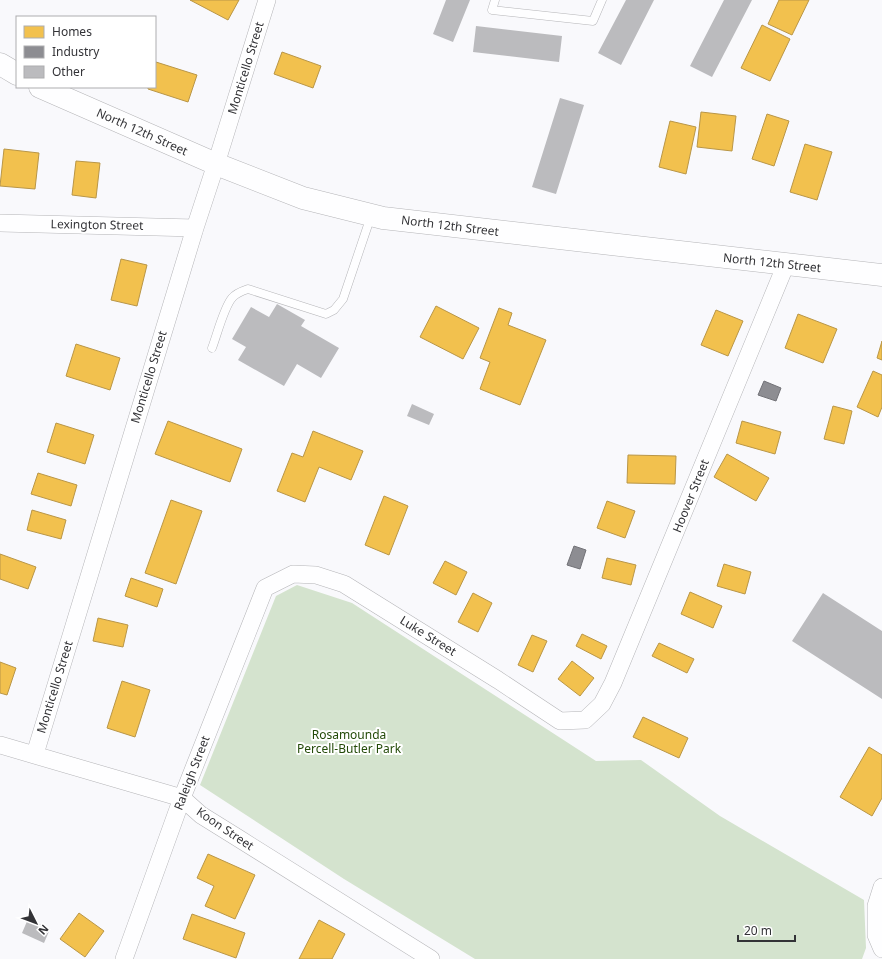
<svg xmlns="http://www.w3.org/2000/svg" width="882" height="959" font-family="'Noto Sans',sans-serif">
<rect width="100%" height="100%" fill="#f9f9fc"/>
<!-- green -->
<path fill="#d4e3ce" d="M297,585L352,603L596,761L641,760L720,816L864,900L866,948L862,959H475L344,879L200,785L276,596Z"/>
<!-- homes -->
<path fill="#f2c14e" stroke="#b99647" d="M190,0H239L228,20Z
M779,0H809L792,35L768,24Z
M762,25L790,39L770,81L741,68Z
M282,52L321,66L313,88L274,74Z
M156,62L197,75L188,102L148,89V87H155V66Z
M701,112L736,116L732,151L697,147Z
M767,114L789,121L774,166L752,159Z
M670,121L696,127L686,174L659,167Z
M805,144L832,152L817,200L790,192Z
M4,149L39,153L35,189L0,186Z
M76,161L100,163L96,198L72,195Z
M121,259L147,265L137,306L111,300Z
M436,306L479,328L463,359L420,337Z
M499,308L512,313L508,325L546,340L520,405L480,389L490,362L480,358Z
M716,310L743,321L728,356L701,345Z
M798,314L837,329L823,363L785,348Z
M882,341V360L877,358Z
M76,344L120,358L110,390L66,376Z
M873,371L882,375V407L878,417L857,407Z
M833,406L852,411L844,444L824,439Z
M168,421L242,449L230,482L155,454Z
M742,421L781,432L775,454L736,443Z
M56,423L94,435L85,464L47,452Z
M313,431L363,451L351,480L319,467L305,502L277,491L292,453L303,457Z
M727,454L769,478L756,501L714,477Z
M628,455L676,456L675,484L627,483Z
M38,473L77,485L71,506L31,494Z
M384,496L408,506L389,555L365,545Z
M171,500L202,511L176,584L145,573Z
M607,501L635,511L625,538L597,528Z
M32,510L66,520L61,539L27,530Z
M0,554L36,567L28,589L0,579Z
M607,558L636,565L631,585L602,578Z
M445,561L467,572L456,595L433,583Z
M724,564L751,572L745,594L717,586Z
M131,578L163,589L157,607L125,596Z
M690,592L722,606L713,628L681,614Z
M473,593L492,603L478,632L458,622Z
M98,618L128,625L123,647L93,641Z
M582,634L607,646L601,659L576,646Z
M532,635L547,641L533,672L518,665Z
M659,643L694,659L687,673L652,656Z
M572,661L594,678L580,696L558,679Z
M0,662L16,668L7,695L0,693Z
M122,681L150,690L135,737L107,728Z
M643,717L688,738L679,758L633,737Z
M869,747L882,755V798L872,816L840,797Z
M208,854L255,875L235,919L205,906L214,886L197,878Z
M79,913L104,931L85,957L60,939Z
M192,914L245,933L236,958L183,939Z
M319,920L345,934L332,959H299Z"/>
<!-- industry -->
<path fill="#8d8d92" stroke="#727277" d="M764,381L781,388L776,401L758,395Z
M574,546L586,550L580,569L567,565Z"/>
<!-- building -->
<path fill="#bbbbbe" d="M446,0H470L453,42L433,34Z
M626,0H654L621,65L598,53Z
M724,0H752L712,77L690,66Z
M476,26L562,36L559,62L473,52Z
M560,98L584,105L556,194L532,187Z
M277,304L305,320L301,326L339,348L321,378L297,364L284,386L238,360L246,347L232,339L251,307L269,317Z
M412,404L434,414L429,425L407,416Z
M823,593L882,631V699L792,641Z
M28,919L50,929L44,943L22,933Z"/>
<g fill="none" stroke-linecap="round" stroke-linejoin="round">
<!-- service casing -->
<g stroke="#b5b5b8" stroke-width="9">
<path id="service" d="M495,0L492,10L593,21L602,0
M212,348C217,335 224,307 232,298C236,293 242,291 248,289L326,314L334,310L343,299L371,216"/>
</g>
<!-- minor casing -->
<g stroke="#b5b5b8" stroke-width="18">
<path id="minor" d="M0,223L195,228
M0,745L182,798L201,815L238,838L431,959
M35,754L195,228L216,164L267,0
M882,887L876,906V935L882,949
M124,959L182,798L265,588L293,574L316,575L344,584L498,680L560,721L585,720L602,704L613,683L786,264"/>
</g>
<!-- secondary casing -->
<g stroke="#b5b5b8" stroke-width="23">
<path id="secondary" d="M0,64L17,74
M40,87L216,164L303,198L383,218L882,275"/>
</g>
<!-- service -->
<use href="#service" stroke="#fefeff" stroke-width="8"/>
<!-- minor -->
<use href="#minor" stroke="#fefeff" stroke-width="17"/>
<!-- secondary -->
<use href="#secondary" stroke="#fefeff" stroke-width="22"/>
</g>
<g text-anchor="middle" stroke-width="4" stroke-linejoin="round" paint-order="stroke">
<!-- street labels -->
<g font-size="12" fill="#333337" stroke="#fff">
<text transform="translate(246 68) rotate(-73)" y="4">Monticello Street</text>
<text transform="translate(142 132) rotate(24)" y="4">North 12th Street</text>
<text transform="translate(97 225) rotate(1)" y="4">Lexington Street</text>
<text transform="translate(450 226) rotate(7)" y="4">North 12th Street</text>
<text transform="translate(772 263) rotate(6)" y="4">North 12th Street</text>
<text transform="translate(149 377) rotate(-73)" y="4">Monticello Street</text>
<text transform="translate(691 496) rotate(-68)" y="4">Hoover Street</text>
<text transform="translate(428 636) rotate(32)" y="4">Luke Street</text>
<text transform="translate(55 687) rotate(-73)" y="4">Monticello Street</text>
<text transform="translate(192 773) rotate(-69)" y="4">Raleigh Street</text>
<text transform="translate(225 829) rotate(34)" y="4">Koon Street</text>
</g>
<!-- park labels -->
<g font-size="12" fill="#234a08" stroke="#fff">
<text x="349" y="739">Rosamounda<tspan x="349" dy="14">Percell-Butler Park</tspan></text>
</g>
</g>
<!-- legend -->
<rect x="16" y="16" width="140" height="72" fill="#ffffff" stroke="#adadaf"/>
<rect x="24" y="26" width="20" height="12" fill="#f2c14e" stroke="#adadaf"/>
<text x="52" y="36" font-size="12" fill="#333337">Homes</text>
<rect x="24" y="46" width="20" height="12" fill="#8d8d92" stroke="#adadaf"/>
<text x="52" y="56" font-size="12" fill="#333337">Industry</text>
<rect x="24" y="66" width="20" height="12" fill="#bbbbbe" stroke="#adadaf"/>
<text x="52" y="76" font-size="12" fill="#333337">Other</text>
<!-- north arrow -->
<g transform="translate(36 923) rotate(132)" stroke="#ffffff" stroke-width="3" paint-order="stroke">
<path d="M0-3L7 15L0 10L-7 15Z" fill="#333337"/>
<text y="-6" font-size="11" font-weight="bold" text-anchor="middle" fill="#333337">N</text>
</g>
<!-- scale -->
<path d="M738 935v6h57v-6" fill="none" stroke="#333337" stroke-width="2"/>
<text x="744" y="935" font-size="12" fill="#333337" stroke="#ffffff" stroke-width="3" paint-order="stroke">20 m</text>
</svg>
